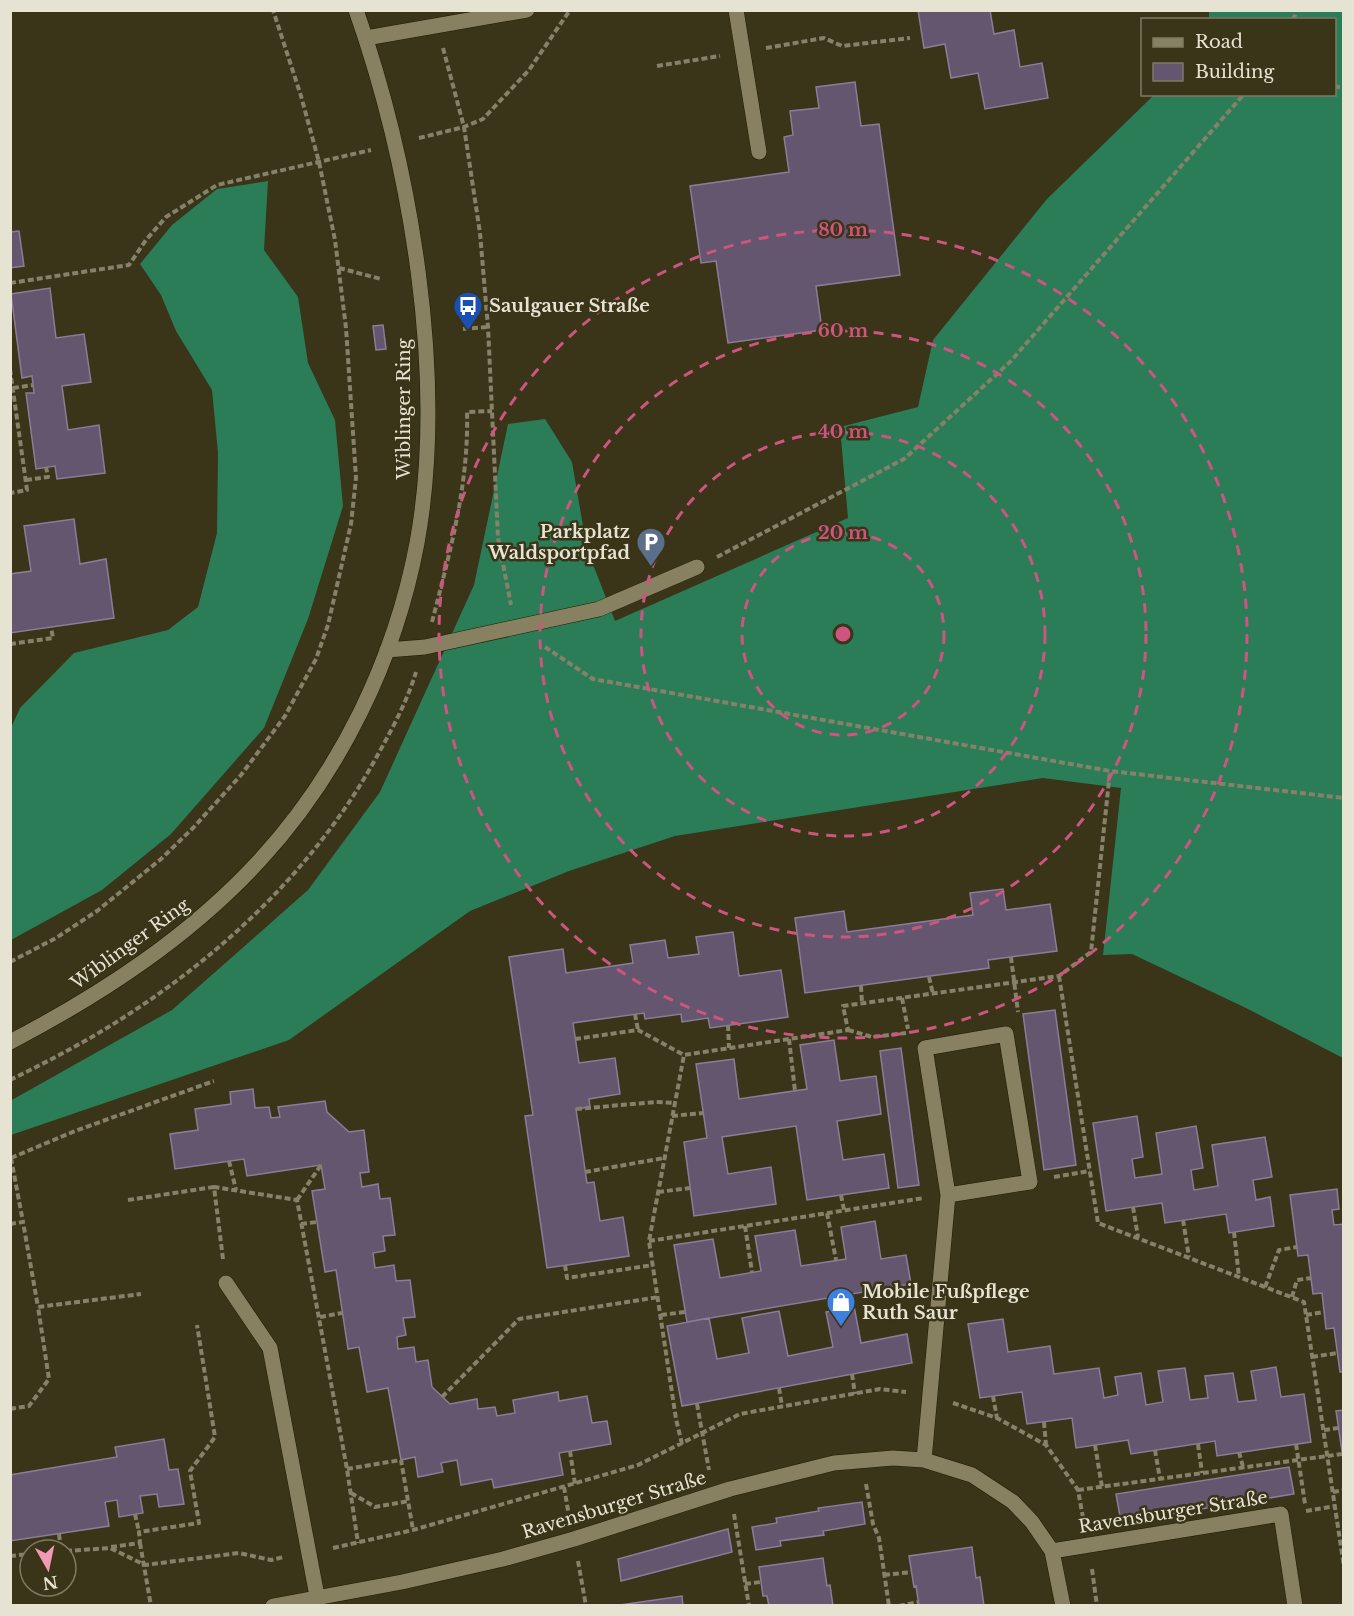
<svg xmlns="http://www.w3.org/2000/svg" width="1354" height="1616" font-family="'Libre Baskerville',serif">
<rect width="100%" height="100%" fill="#3a3418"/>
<!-- forest -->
<path fill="#2a7d56" d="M1209,11H1343V1058L1246,1008L1132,954L1103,955L1121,788L1043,778L675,836L569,871L470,911L289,1040L11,1135L10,1101L172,1010L308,890L380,792L474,585L508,424L545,419L572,462L587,549L615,621L848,518L840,427L918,407L933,340L1047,199L1154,95L1334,94V20L1209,19Z
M268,181L264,250L298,297L308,363L335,420L343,506L308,619L264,728L171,834L102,890L11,940L10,730L20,708L74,653L168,630L198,607L217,533L218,453L212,390L176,331L161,295L140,264L172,225L217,189Z"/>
<!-- building -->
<path fill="#655670" stroke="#8c7c97" stroke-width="1.5" d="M918,10H990L994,34L1014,30L1020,67L1042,63L1048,98L985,109L978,73L951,78L945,44L924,48Z
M855,82L861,126L879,124L900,275L816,286L822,330L728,343L716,261L701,263L690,186L789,172L784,137L793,135L790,111L819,108L816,87Z
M19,231L24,266L10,268V232Z
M50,288L56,338L84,334L91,382L62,386L68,430L99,425L105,473L57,479L55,466L36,469L26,393H34L32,376L22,378L11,294Z
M383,325L386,349L376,350L373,326Z
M74,519L80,564L106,559L114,618L10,633V574L31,571L24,526Z
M1003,889L1006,910L1050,904L1057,951L988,960L989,968L805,993L795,918L844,911L847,932L973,915L970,893Z
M733,932L739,976L781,970L788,1017L710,1028L708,1018L682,1022L681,1014L645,1019L644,1013L573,1023L579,1063L615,1058L620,1094L589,1099L590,1107L576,1109L587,1183L594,1182L600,1221L623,1217L629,1256L547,1268L525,1116L533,1115L509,957L563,949L566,973L633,963L630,945L665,940L668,958L699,954L696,937Z
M1055,1010L1076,1165L1044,1170L1023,1014Z
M834,1040L840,1081L876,1076L881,1114L837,1121L843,1160L884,1154L889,1188L807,1200L796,1126L722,1137L728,1174L771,1167L776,1204L694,1216L684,1142L707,1138L696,1064L734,1059L739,1099L807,1089L800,1045Z
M901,1048L919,1185L898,1188L880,1051Z
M253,1089L255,1108L269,1107L271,1118L280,1117L278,1107L325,1101L327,1112L349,1132L364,1130L369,1172L360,1173L362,1187L378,1184L380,1199L390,1198L395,1235L383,1236L385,1251L373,1253L375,1268L394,1265L396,1281L410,1280L415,1317L403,1318L406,1335L397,1337L398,1349L414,1347L416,1362L428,1360L432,1387L450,1404L477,1399L478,1409L495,1407L497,1416L515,1413L513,1400L558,1392L559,1401L587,1396L592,1423L607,1421L611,1444L559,1453L563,1475L494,1488L492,1479L461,1485L457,1460L441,1463L443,1472L418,1477L415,1457L401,1460L388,1388L367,1392L359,1347L348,1349L336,1270L325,1272L317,1222L312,1191L325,1189L321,1165L247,1176L244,1159L175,1169L170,1134L198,1130L195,1109L231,1104L230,1092Z
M1137,1116L1143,1157L1132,1159L1135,1178L1162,1174L1156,1133L1196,1126L1203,1168L1191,1170L1194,1190L1218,1186L1212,1145L1265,1137L1272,1177L1253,1180L1256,1200L1270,1197L1274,1226L1229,1233L1226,1214L1165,1223L1162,1203L1106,1211L1093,1123Z
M1337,1189L1339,1209L1332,1210L1334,1225L1344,1224V1372H1340L1334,1328L1326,1329L1322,1293L1313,1294L1308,1255L1298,1256L1290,1195Z
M875,1221L881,1259L906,1255L911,1284L687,1322L674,1245L713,1239L720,1278L761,1271L755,1236L795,1230L801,1266L846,1259L841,1227Z
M854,1306L861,1343L907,1334L912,1363L682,1406L667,1326L709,1318L717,1359L749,1353L742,1318L779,1311L788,1356L833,1347L826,1312Z
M1003,1319L1008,1352L1050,1346L1054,1374L1099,1368L1104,1398L1118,1395L1115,1377L1141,1373L1146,1405L1163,1402L1158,1371L1185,1368L1190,1400L1208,1398L1205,1376L1233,1373L1238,1402L1256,1400L1251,1371L1276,1367L1281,1397L1304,1394L1311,1442L1217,1456L1215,1441L1131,1454L1128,1440L1076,1448L1072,1418L1027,1424L1022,1392L980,1398L968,1324Z
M1344,1410V1465L1336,1411Z
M164,1439L169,1470L178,1469L184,1504L159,1507L157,1494L140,1496L143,1513L119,1517L117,1500L105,1502L109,1526L10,1541V1475L117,1457L115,1447Z
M1289,1467L1294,1494L1121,1522L1116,1494Z
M862,1502L865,1524L823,1531L824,1535L780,1541L781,1546L756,1550L752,1527L777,1523L776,1518L819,1511L818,1508Z
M728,1529L732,1552L621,1581L618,1559Z
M972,1547L976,1578L980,1577L984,1606H919L916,1586L914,1587L909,1556Z
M823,1558L827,1586L830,1585L833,1606H769L767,1596H763L759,1567Z
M682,1596L683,1606L620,1605Z"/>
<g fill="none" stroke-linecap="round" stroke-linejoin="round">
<!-- service casing -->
<g stroke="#211b01" stroke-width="16">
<path id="service" d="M736,10L759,152
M387,650L425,647L599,609L697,567"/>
</g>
<!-- minor casing -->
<g stroke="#211b01" stroke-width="16">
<path id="minor" d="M366,38L527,10
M226,1283L270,1348L317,1596
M924,1460L948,1195L925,1048L1006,1034L1030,1182L948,1195
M1052,1551L1281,1514L1295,1606
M273,1606L402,1582L503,1559L574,1539L730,1489L834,1463L893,1458L924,1460L972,1475L1013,1502L1032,1522L1052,1551L1063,1606"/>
</g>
<!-- tertiary casing -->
<g stroke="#211b01" stroke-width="16">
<path id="tertiary" d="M10,1042C102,994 189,937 260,860C340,773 395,660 417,543C447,378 411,167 356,10"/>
</g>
<!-- path -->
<path stroke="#86816a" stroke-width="4" stroke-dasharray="6 3" stroke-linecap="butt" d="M1293,20L1297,10
M443,48L464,127L480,233L488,327L498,538L511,605
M766,48L824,38L842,46L910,38
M657,66L720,56
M1334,86L1344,88
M419,138L464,127L483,119L529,70L570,10
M339,268L381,279
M10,283L129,265L146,240L166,217L217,185L371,150
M463,329L488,327
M10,369L27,490L10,493
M13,388L33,385
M26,480L48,477L46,467
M717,557L904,459L1010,362L1244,94
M432,622C450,552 469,484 467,412L492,411
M10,644L53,638L51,627
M545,647L593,679L1110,771L1344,798
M1011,957L1018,1012
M10,962L56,938L97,911L161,859L193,828L241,775L285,716L316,659L328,625L351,524L356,478L346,328L335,240L319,162L301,96L273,10
M1059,976L1098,1223L1304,1302L1344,1567
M929,977L933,994
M861,986L862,1003
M902,998L908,1029
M635,1014L638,1030
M728,1025L729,1048
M848,1030L872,1037L906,1033
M575,1039L638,1030L684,1055
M789,1039L795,1091
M10,1080C51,1060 91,1039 129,1014C229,949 318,863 376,758C391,731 407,702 416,672
M576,1109L656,1102L675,1103
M672,1116L703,1113
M11,1158L75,1131L214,1081
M11,1158L23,1222
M229,1161L236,1190
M585,1172L664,1158
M1054,1177L1090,1171
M658,1192L690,1188
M841,1195L844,1210
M128,1200L214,1187
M297,1200L321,1165
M1133,1207L1138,1237
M827,1213L836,1260
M1183,1220L1189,1257
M10,1224L23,1222L38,1307
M301,1224L317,1222
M745,1226L752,1272
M1234,1232L1239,1277
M649,1241L924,1198
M223,1259L214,1187L297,1200L347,1469L358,1543
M565,1265L567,1278L653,1265
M1265,1287L1279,1250L1297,1247
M1292,1297L1297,1280L1311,1278
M661,1315L685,1312
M1306,1315L1324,1312
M320,1317L342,1313
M1312,1357L1337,1353
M852,1374L855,1394
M779,1388L782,1406
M993,1396L997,1418
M442,1397L519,1319L659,1297
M953,1403L997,1418L1046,1445L1078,1490L1084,1523
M697,1404L709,1470
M10,1409L29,1406L49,1379L38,1307L141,1294
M1044,1422L1046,1445
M1324,1430L1338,1428
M682,1444L676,1419L649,1241L684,1055L848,1030L843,1006L1059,976L1091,952L1110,771
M1198,1444L1202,1473
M1296,1444L1305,1504
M1095,1445L1102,1487
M1155,1450L1160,1479
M570,1451L575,1484
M1239,1452L1243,1467
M347,1469L401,1460L413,1530
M866,1484L873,1524L879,1538L889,1606
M564,1487L569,1516
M1078,1490L1342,1454
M1333,1492L1344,1490
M351,1493L375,1507L409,1501
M1306,1511L1335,1506
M135,1514L139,1532
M734,1514L749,1606
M59,1534L61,1550
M140,1543L151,1606
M111,1547L140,1543L139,1532L199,1523L190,1471L215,1437L197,1325
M333,1548L413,1530L638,1465L740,1414L880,1389L906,1392
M66,1551L110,1548L145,1565L239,1553L271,1560L284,1557
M10,1556L30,1554
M578,1561L586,1606
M1092,1569L1097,1606
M884,1575L912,1572
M745,1584L761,1582
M899,1606L919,1602"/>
<!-- service -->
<use href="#service" stroke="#878162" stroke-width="15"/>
<!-- minor -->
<use href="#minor" stroke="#878162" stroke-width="15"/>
<!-- tertiary -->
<use href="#tertiary" stroke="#878162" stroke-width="15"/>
</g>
<!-- distance rings -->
<g fill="none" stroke="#cd557f" stroke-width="3" stroke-dasharray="10 8">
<circle cx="843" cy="634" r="101"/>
<circle cx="843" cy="634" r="202"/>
<circle cx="843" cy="634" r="303"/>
<circle cx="843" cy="634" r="404"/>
</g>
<!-- icons -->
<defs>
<g id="bus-pin" transform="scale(1.5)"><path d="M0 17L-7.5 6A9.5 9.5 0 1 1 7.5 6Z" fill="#1a4fb4" stroke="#3a3418"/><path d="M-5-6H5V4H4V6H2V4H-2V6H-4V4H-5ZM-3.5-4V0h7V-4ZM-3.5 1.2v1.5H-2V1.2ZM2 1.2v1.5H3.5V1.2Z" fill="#fff"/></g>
<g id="parking-pin" transform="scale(1.5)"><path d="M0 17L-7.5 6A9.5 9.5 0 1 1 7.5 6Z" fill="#5c6f8a" stroke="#3a3418"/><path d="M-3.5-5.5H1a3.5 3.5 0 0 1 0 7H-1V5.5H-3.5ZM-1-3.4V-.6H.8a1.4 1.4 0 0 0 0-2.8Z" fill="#fff"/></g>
<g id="shop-pin" transform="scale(1.5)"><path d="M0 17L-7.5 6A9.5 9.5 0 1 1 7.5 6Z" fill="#3f7fe0" stroke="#3a3418"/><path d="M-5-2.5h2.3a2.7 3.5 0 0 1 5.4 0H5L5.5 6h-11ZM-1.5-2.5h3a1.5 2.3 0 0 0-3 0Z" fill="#fff"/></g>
</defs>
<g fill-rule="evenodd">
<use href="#bus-pin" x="468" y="306"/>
<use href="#parking-pin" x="651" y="542"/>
<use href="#shop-pin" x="841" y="1302"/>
</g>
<g text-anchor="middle" stroke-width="5" stroke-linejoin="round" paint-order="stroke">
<!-- poi labels -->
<g font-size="18" font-weight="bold" fill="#e6e3d3" stroke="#3a3418" text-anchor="start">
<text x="489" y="312">Saulgauer Straße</text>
<text x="630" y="538" text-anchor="end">Parkplatz<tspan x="630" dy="21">Waldsportpfad</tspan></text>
<text x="862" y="1298">Mobile Fußpflege<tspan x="862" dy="21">Ruth Saur</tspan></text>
</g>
<!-- street labels -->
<g font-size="18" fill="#e6e3d3" stroke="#3a3418">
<text transform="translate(404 409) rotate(-90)" y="6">Wiblinger Ring</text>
<text transform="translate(130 944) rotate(-36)" y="6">Wiblinger Ring</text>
<text transform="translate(614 1505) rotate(-17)" y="6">Ravensburger Straße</text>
<text transform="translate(1173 1512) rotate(-9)" y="6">Ravensburger Straße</text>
</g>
</g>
<circle cx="843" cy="634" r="9" fill="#cd557f" stroke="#3a3418" stroke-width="3"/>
<g font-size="18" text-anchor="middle" font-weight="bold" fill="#cd557f" stroke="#3a3418" stroke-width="5" stroke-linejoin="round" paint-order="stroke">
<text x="843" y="236">80 m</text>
<text x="843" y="337">60 m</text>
<text x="843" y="438">40 m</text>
<text x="843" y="539">20 m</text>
</g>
<!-- border -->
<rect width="1354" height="1616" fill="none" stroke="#e6e3d3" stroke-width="24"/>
<!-- legend -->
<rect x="1141" y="18" width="195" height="78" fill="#3a3418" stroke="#7f7a63" stroke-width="1.5"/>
<rect x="1153" y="38" width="30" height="9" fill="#878162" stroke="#7f7a63" stroke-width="1.5"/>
<text x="1195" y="48" font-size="18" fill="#e6e3d3">Road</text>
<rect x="1153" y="63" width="30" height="18" fill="#655670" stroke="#7f7a63" stroke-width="1.5"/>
<text x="1195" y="78" font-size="18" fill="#e6e3d3">Building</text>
<!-- north arrow -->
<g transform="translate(48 1568) rotate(171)"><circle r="28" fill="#3a3418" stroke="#7f7a63" stroke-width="1.5"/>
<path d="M0-4.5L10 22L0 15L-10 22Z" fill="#f19ab4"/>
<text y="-9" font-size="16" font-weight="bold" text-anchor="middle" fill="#e6e3d3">N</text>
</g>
</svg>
